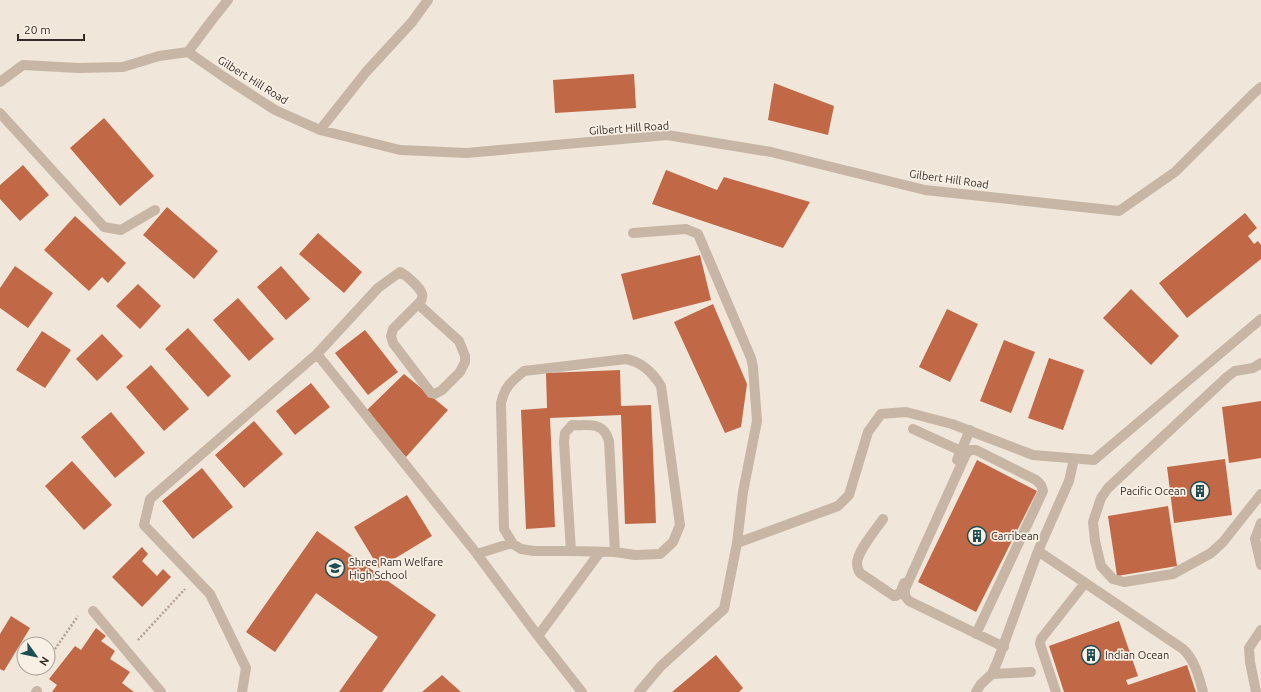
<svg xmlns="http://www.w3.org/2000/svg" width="1261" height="692" font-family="Ubuntu,sans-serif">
<rect width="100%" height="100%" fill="#f0e6d9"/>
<!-- building -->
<path fill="#c16847" d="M634,74L636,108L555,113L553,80Z
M774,83L834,106L828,135L768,120Z
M104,118L154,176L120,206L70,148Z
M23,165L49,195L20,221L0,199V185Z
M666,170L717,190L724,177L810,202L783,248L652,204Z
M167,207L218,251L194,279L143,235Z
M1245,213L1257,228L1248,236L1254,244L1258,241L1261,245V259L1187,318L1159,283Z
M75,216L126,263L108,283L102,277L89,291L44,250Z
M318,233L362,272L344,293L299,254Z
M700,255L711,300L633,320L621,274Z
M15,266L53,293L28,328L0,308V288Z
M281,266L310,299L286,320L257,287Z
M138,284L161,306L140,329L116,306Z
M1131,289L1179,336L1151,365L1103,318Z
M238,298L274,339L249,361L213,320Z
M713,304L747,384L741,427L725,433L674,322Z
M947,309L978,324L950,382L919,367Z
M188,328L231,376L208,397L165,349Z
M365,330L398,372L368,395L335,353Z
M42,331L71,350L45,388L16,370Z
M102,334L123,356L97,381L76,359Z
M1004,340L1035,352L1011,413L980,401Z
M1049,358L1084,370L1063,430L1028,418Z
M151,365L189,409L164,431L126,387Z
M620,370L621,406L651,405L656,523L625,524L621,415L550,418L555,527L526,529L521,410L547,408L546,373Z
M404,374L448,410L406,457L366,411Z
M311,383L330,407L295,435L276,411Z
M1261,401V458L1229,463L1222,407Z
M111,412L145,453L115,478L81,437Z
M254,421L283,454L244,488L215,455Z
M1225,459L1232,515L1174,523L1167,467Z
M977,460L1037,491L976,612L918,582Z
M72,461L112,505L84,530L45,486Z
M202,468L233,507L193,539L162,501Z
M407,495L432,536L379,568L354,527Z
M1168,506L1177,566L1117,576L1108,516Z
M317,531L436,615L382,692H339L378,637L316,593L275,652L246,632Z
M142,547L148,554L142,561L157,576L163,569L171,577L142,607L112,577Z
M11,616L30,628L4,671L0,669V634Z
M1119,621L1138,676L1126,680L1128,685L1187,665L1196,692H1064L1049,646Z
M96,628L106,636L101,641L115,651L110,659L130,672L122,683L134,692H52L57,685L49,679L75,646L81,650Z
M716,655L743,688L739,692H672Z
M442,675L461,692H422Z"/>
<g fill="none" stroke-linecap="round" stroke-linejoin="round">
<!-- path -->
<path stroke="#b3a090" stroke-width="2.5" stroke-dasharray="2 2" stroke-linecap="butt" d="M138,640L185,589
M48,659L78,616
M36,675L41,668"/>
<!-- minor -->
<path stroke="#c7b6a6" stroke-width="10" d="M188,52L212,20L228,0
M0,82L23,65L78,68L123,67L159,56L188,52L224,77L275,110L320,130L400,150L467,153L667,135L771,152L925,190L1119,211L1175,172L1253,94L1261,87
M0,113L104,227L121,230L155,210
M320,130L366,72L412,22L428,0
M633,233L686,229L698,234L751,358L753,367L757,421L743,492L737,543
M317,354L477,554L538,636L582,692
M626,359C642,362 653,373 661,386L680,525L673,542L660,554L635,555L615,552L571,551H534L521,549L513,544L504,529L501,403C505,386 511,382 524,371Z
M1261,363L1253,368L1235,371L1227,377L1108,488L1101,498L1093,522L1095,541L1101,566L1113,579L1124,582L1173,574L1211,553L1223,542L1261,494
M913,429L961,451
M957,460L970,430
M883,519C875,531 858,550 857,563C857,567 858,570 860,573L894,596H896L901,591L904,583
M1261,523L1255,539L1261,565
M571,551L564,442L565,433L572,425C589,426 603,421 609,441L615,552
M1038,551L1183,649C1195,660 1199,677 1203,692
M477,554L512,543
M93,611L161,692
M976,634L1043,491L1041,485L1036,480L976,450H970L966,454L905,589V596L909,601L1004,647
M538,636L600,552
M992,674L1031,672
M36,692L37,691
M242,692L246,668L210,594L144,525L150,499L317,354L378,288L400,272C406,275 420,287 422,294C423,296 422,298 421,301L393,329L391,336L393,343L431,393L435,394L442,390L460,372L465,362V356L459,341L418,304
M976,692L981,684L992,674L998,660L1038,551L1069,481L1074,459
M1056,692L1040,644L1041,639L1085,583
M1256,692L1250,662L1249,648L1261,630"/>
<!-- tertiary -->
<path stroke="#c7b6a6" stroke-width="10" d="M639,692L661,666L724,609L737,543L838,506L849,495L868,432L881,414L906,412L952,424L1033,455L1094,460L1261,319"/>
</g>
<!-- icons -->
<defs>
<g id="building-ring" transform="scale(1)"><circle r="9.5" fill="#f8f0e5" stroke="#1e4e53" stroke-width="1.5"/><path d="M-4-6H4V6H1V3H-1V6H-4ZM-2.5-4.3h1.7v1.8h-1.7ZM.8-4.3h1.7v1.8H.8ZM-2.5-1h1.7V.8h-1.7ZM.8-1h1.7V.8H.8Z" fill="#1e4e53"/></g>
<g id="school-ring" transform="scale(1)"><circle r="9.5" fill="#f8f0e5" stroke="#1e4e53" stroke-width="1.5"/><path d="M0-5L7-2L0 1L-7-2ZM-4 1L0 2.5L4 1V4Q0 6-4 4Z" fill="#1e4e53"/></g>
</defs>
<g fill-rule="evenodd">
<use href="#building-ring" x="1200" y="491"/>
<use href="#building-ring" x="977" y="536"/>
<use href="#school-ring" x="335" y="568"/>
<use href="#building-ring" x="1091" y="655"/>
</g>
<g text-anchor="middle" stroke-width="3.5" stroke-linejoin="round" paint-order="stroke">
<!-- street labels -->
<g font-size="11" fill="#342b27" stroke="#f8f0e5">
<text transform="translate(253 80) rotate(32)" y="4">Gilbert Hill Road</text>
<text transform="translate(629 128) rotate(-4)" y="4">Gilbert Hill Road</text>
<text transform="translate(949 179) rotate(8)" y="4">Gilbert Hill Road</text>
</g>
<!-- poi labels -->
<g font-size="11" fill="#342b27" stroke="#f8f0e5" text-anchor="start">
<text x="1186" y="495" text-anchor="end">Pacific Ocean</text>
<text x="991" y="540">Carribean</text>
<text x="349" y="566">Shree Ram Welfare<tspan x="349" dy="13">High School</tspan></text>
<text x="1105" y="659">Indian Ocean</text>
</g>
</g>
<!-- north arrow -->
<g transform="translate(36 656) rotate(123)"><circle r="19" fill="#f8f0e5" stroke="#aaa199"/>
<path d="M0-3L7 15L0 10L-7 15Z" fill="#1e4e53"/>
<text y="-6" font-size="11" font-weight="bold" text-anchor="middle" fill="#342b27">N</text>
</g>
<!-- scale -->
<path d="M18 34v6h66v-6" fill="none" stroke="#342b27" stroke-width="2"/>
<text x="24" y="34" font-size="12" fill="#342b27" stroke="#f8f0e5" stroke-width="3" paint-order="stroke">20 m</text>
</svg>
